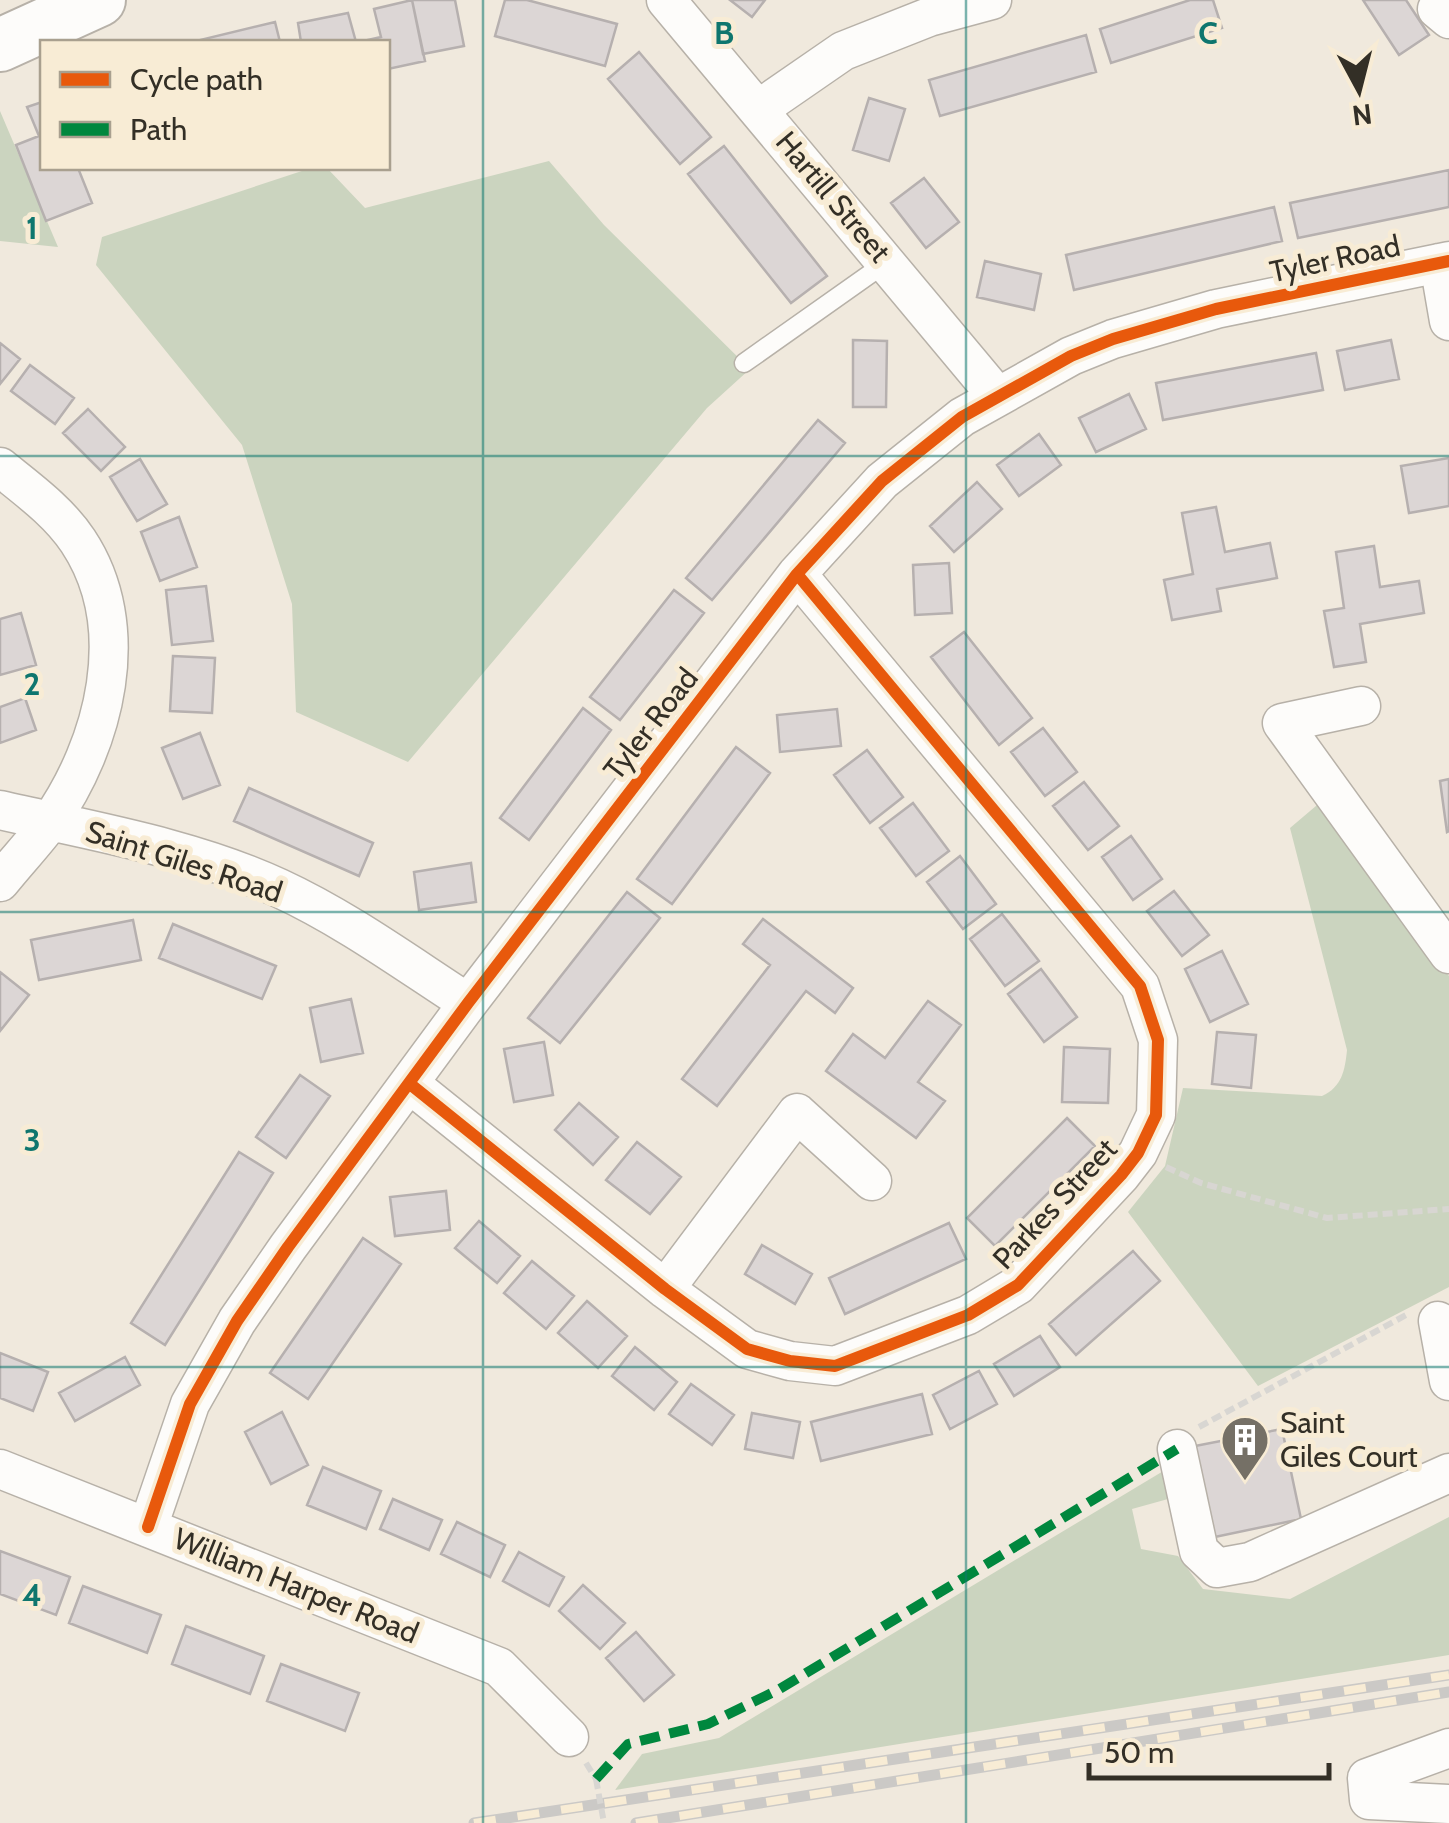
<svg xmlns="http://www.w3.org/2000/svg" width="1449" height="1823" font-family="Cabin,sans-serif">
<rect width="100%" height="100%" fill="#f0e9dd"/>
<!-- green -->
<path fill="#cbd4bf" d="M0,111L58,247L0,241Z
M549,161L604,225L750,369L707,408L408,762L296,712L292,604L242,445L96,265L102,237L311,168H327L365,208Z
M1323,800L1413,934L1449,976V1287L1258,1386L1128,1212L1165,1166L1183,1088L1322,1096C1342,1087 1345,1070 1347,1050L1290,828Z
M1165,1470L1168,1499L1132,1509L1141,1549L1178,1556L1203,1589L1290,1599L1449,1517V1655L615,1790L642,1754L719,1738Z"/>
<!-- building -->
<path fill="#dcd6d5" stroke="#b6b0af" stroke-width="2.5" d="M412,0H455L464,46L423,54Z
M412,0L425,61L388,69V42H359L381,37L374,9Z
M505,0H527L617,24L605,66L495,36Z
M730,0H765L752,17Z
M1190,0H1213L1222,28L1111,63L1100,29Z
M1363,0H1406L1429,35L1399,55Z
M348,13L356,42H301L298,23Z
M275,22L280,42H201L200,40Z
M1086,35L1096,72L940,116L929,80Z
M639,52L711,137L680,164L608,79Z
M869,98L905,109L889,161L853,150Z
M42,102V168H78L92,203L46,221L16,145L39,136L27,107Z
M724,146L827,276L791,303L688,174Z
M1449,170V207L1298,238L1290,203Z
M924,178L959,222L926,248L891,203Z
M1274,207L1282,241L1074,290L1066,255Z
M985,261L1041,274L1034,310L977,297Z
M853,340L887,341L886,407H853Z
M1391,340L1399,379L1345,390L1337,351Z
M0,343L20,359L0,384Z
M1316,353L1323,390L1163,420L1156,383Z
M30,365L74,398L55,424L11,391Z
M1129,394L1146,429L1096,452L1079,418Z
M88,409L125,447L101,471L63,433Z
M818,420L845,443L712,600L686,578Z
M1039,434L1061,465L1019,496L997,465Z
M1449,458V506L1409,513L1401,466Z
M140,459L167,504L137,521L110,477Z
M977,482L1002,509L954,552L930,526Z
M1216,507L1225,552L1270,543L1277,578L1217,589L1221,611L1172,620L1164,580L1193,574L1182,513Z
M179,517L197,567L160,581L141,532Z
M1374,546L1380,587L1419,581L1424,613L1360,624L1366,662L1334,667L1324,611L1344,608L1336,552Z
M949,563L952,613L915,615L913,565Z
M206,586L213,641L172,645L166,590Z
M674,590L704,613L620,720L590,697Z
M21,613L36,665L0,675V619Z
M964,632L1032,718L999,745L931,657Z
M173,656L215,658L212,713L170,711Z
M25,698L36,730L0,743V707Z
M583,708L611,730L529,840L500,818Z
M837,709L841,746L780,752L777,715Z
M1043,728L1077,772L1045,796L1011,752Z
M200,733L220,785L183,799L162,748Z
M736,747L770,773L672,904L637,879Z
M867,750L903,797L870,823L834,775Z
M1449,779V831L1447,832L1440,781Z
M1084,782L1119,826L1088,850L1053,806Z
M249,788L373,843L359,876L234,821Z
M913,803L949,851L916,876L880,828Z
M1131,836L1162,879L1133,900L1102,857Z
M960,856L996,904L963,929L927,882Z
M471,863L476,902L419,910L414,872Z
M1174,891L1209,935L1182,956L1147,911Z
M627,892L660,918L560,1043L528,1018Z
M1002,914L1039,961L1005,986L970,939Z
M763,919L853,988L835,1013L806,991L717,1106L682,1079L770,965L743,944Z
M133,920L141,960L39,980L31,940Z
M173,924L276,966L262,999L159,958Z
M1222,951L1248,1004L1210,1022L1185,969Z
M1041,969L1077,1017L1044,1042L1008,994Z
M0,972L29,995L0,1031Z
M351,999L363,1053L321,1062L310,1008Z
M928,1001L961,1025L918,1082L945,1101L916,1138L826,1071L853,1034L885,1058Z
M1217,1032L1256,1035L1251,1088L1212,1084Z
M544,1042L553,1095L514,1102L504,1049Z
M1064,1047L1110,1049L1108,1103L1062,1102Z
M300,1075L330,1096L286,1158L256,1137Z
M579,1103L618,1137L593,1165L555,1130Z
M1067,1118L1095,1146L995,1246L967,1218Z
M637,1142L681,1177L650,1214L606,1180Z
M239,1152L273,1173L165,1345L131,1323Z
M446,1191L450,1230L395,1236L390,1197Z
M479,1221L520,1256L497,1283L455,1248Z
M949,1223L966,1259L845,1314L829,1278Z
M363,1238L401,1264L308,1399L270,1373Z
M762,1245L812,1274L795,1304L745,1274Z
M1133,1251L1160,1281L1076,1355L1049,1324Z
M532,1261L574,1296L546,1329L504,1293Z
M587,1301L627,1336L598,1368L558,1333Z
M1040,1336L1060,1367L1014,1396L994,1364Z
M635,1347L677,1382L654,1410L612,1376Z
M0,1353L48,1372L33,1411L0,1398Z
M125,1357L140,1385L75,1421L59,1393Z
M979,1371L997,1404L950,1429L933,1395Z
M691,1384L734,1415L712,1445L669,1414Z
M922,1394L932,1434L821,1461L811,1422Z
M282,1412L308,1465L271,1484L245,1432Z
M752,1413L800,1422L793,1458L745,1449Z
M1282,1429L1301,1519L1210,1538L1190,1447Z
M323,1467L381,1491L366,1529L307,1505Z
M393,1499L442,1520L429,1550L380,1529Z
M457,1522L505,1545L490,1577L441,1554Z
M0,1551L70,1577L56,1615L0,1594Z
M519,1552L564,1577L549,1606L503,1581Z
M583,1585L625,1623L600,1649L559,1611Z
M83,1586L161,1615L147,1653L69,1623Z
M186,1626L264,1656L250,1694L172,1664Z
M636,1632L674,1675L644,1701L606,1658Z
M281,1664L359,1693L345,1731L267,1701Z"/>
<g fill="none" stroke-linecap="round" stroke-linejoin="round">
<!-- service casing -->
<g stroke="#b7b1a8" stroke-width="21">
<path id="service" d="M744,363L887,262"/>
</g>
<!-- minor casing -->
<g stroke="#b7b1a8" stroke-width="41">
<path id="minor" d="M666,0L997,396
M1437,9L1449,19
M759,109L843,51L929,17L992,0
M1439,263L1449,321
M0,467C27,489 58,511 78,541C135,627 105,744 49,823C34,843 16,862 0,882
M1361,706L1282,723L1449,954
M0,810C92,831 193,848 279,888C346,919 406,963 468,1003
M410,1084L665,1289L747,1349L790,1361L835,1366L968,1315L1018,1285L1121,1175L1138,1153L1156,1115L1158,1040L1140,986L797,574
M665,1289L797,1113L872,1181
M1438,1321L1449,1381
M1177,1449L1199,1551L1217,1568L1250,1562L1449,1473
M0,1469L499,1667L569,1737
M148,1527L190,1404L237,1321L288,1247L468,1003L797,574L882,481L962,417L1071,356L1113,339L1216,309L1449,261
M1449,1748L1367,1778L1369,1800L1449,1804"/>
</g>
<!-- secondary casing -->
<g stroke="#b7b1a8" stroke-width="56">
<path id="secondary" d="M0,45L99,0"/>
</g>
<!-- path -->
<path stroke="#d8d6d2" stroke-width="6" stroke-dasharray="10 5" stroke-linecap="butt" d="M1166,1167L1201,1183L1327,1218L1449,1209
M1199,1427L1408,1314
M586,1763L596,1779"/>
<!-- service -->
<use href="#service" stroke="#fdfcfa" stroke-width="18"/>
<!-- minor -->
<use href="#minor" stroke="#fdfcfa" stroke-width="38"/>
<!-- secondary -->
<use href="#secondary" stroke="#fdfcfa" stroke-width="52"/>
<!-- rail casing -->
<g stroke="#cbc9c6" stroke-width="11">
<path id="rail" d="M474,1823L1449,1675
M636,1823L1449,1692"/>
</g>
<!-- rail -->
<use href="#rail" stroke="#f8ecd5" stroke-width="8" stroke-dasharray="22" stroke-linecap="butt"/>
<!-- path-bridge -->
<path stroke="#d8d6d2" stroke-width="6" stroke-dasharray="10 5" stroke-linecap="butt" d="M596,1779L604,1823"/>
<!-- quiet -->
<path stroke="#00873e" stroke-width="10" stroke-dasharray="20 10" stroke-linecap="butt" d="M596,1779L628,1744L708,1724L778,1690L1177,1449"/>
<!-- cycleway casing -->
<g stroke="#f8ecd5" stroke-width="19">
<path id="cycleway" d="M410,1084L665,1289L747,1349L790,1361L835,1366L968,1315L1018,1285L1121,1175L1138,1153L1156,1115L1158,1040L1140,986L797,574
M148,1527L190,1404L237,1321L288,1247L468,1003L797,574L882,481L962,417L1071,356L1113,339L1216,309L1449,261"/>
</g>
<!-- cycleway -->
<use href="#cycleway" stroke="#e8590c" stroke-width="12"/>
</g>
<!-- grid -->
<path fill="none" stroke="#0f766e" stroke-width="2.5" stroke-opacity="0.55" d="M483,0V1823M966,0V1823M0,456H1449M0,912H1449M0,1367H1449"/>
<!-- icons -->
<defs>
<g id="building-pin" transform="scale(2.5)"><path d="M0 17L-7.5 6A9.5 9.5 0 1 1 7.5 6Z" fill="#757066" stroke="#f8ecd5"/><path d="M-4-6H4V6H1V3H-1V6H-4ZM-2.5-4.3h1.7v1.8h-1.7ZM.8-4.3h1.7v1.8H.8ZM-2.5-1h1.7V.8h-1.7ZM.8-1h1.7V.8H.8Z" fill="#fff"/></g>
</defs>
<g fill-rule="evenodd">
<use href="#building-pin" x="1245" y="1440"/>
</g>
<g text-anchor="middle" stroke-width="10" stroke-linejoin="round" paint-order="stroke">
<!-- street labels -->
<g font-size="30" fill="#332f26" stroke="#f8ecd5">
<text transform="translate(833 197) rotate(50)" y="10">Hartill Street</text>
<text transform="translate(1335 259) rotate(-12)" y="10">Tyler Road</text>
<text transform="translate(651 724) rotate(-52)" y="10">Tyler Road</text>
<text transform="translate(184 862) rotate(18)" y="10">Saint Giles Road</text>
<text transform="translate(1055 1204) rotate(-47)" y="10">Parkes Street</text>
<text transform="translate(296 1586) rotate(22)" y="10">William Harper Road</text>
</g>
<!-- poi labels -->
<g font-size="30" fill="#332f26" stroke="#f8ecd5" text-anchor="start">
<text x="1280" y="1433">Saint<tspan x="1280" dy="34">Giles Court</tspan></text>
</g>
</g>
<g font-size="32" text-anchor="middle" font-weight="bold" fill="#0f766e" stroke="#f8ecd5" stroke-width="10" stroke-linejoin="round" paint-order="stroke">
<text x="724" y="44">B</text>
<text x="1208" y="44">C</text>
<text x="32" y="239">1</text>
<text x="32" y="695">2</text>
<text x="32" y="1151">3</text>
<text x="32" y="1606">4</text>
</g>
<!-- legend -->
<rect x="40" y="40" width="350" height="130" fill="#f8ecd5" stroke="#a9a08f" stroke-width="2.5"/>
<rect x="60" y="72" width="50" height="15" fill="#e8590c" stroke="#a9a08f" stroke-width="2.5"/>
<text x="130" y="90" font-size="30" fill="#332f26">Cycle path</text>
<rect x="60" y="122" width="50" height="15" fill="#00873e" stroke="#a9a08f" stroke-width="2.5"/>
<text x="130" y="140" font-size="30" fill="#332f26">Path</text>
<!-- north arrow -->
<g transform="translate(1359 90) rotate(173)" stroke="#f8ecd5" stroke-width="8" paint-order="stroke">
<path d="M0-8L18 38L0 25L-18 38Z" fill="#332f26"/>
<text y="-15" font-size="28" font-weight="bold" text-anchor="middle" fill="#332f26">N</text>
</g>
<!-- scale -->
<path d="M1089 1763v15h240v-15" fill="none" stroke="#332f26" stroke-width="5"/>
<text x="1104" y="1763" font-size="30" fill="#332f26" stroke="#f8ecd5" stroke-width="8" paint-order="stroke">50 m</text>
</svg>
